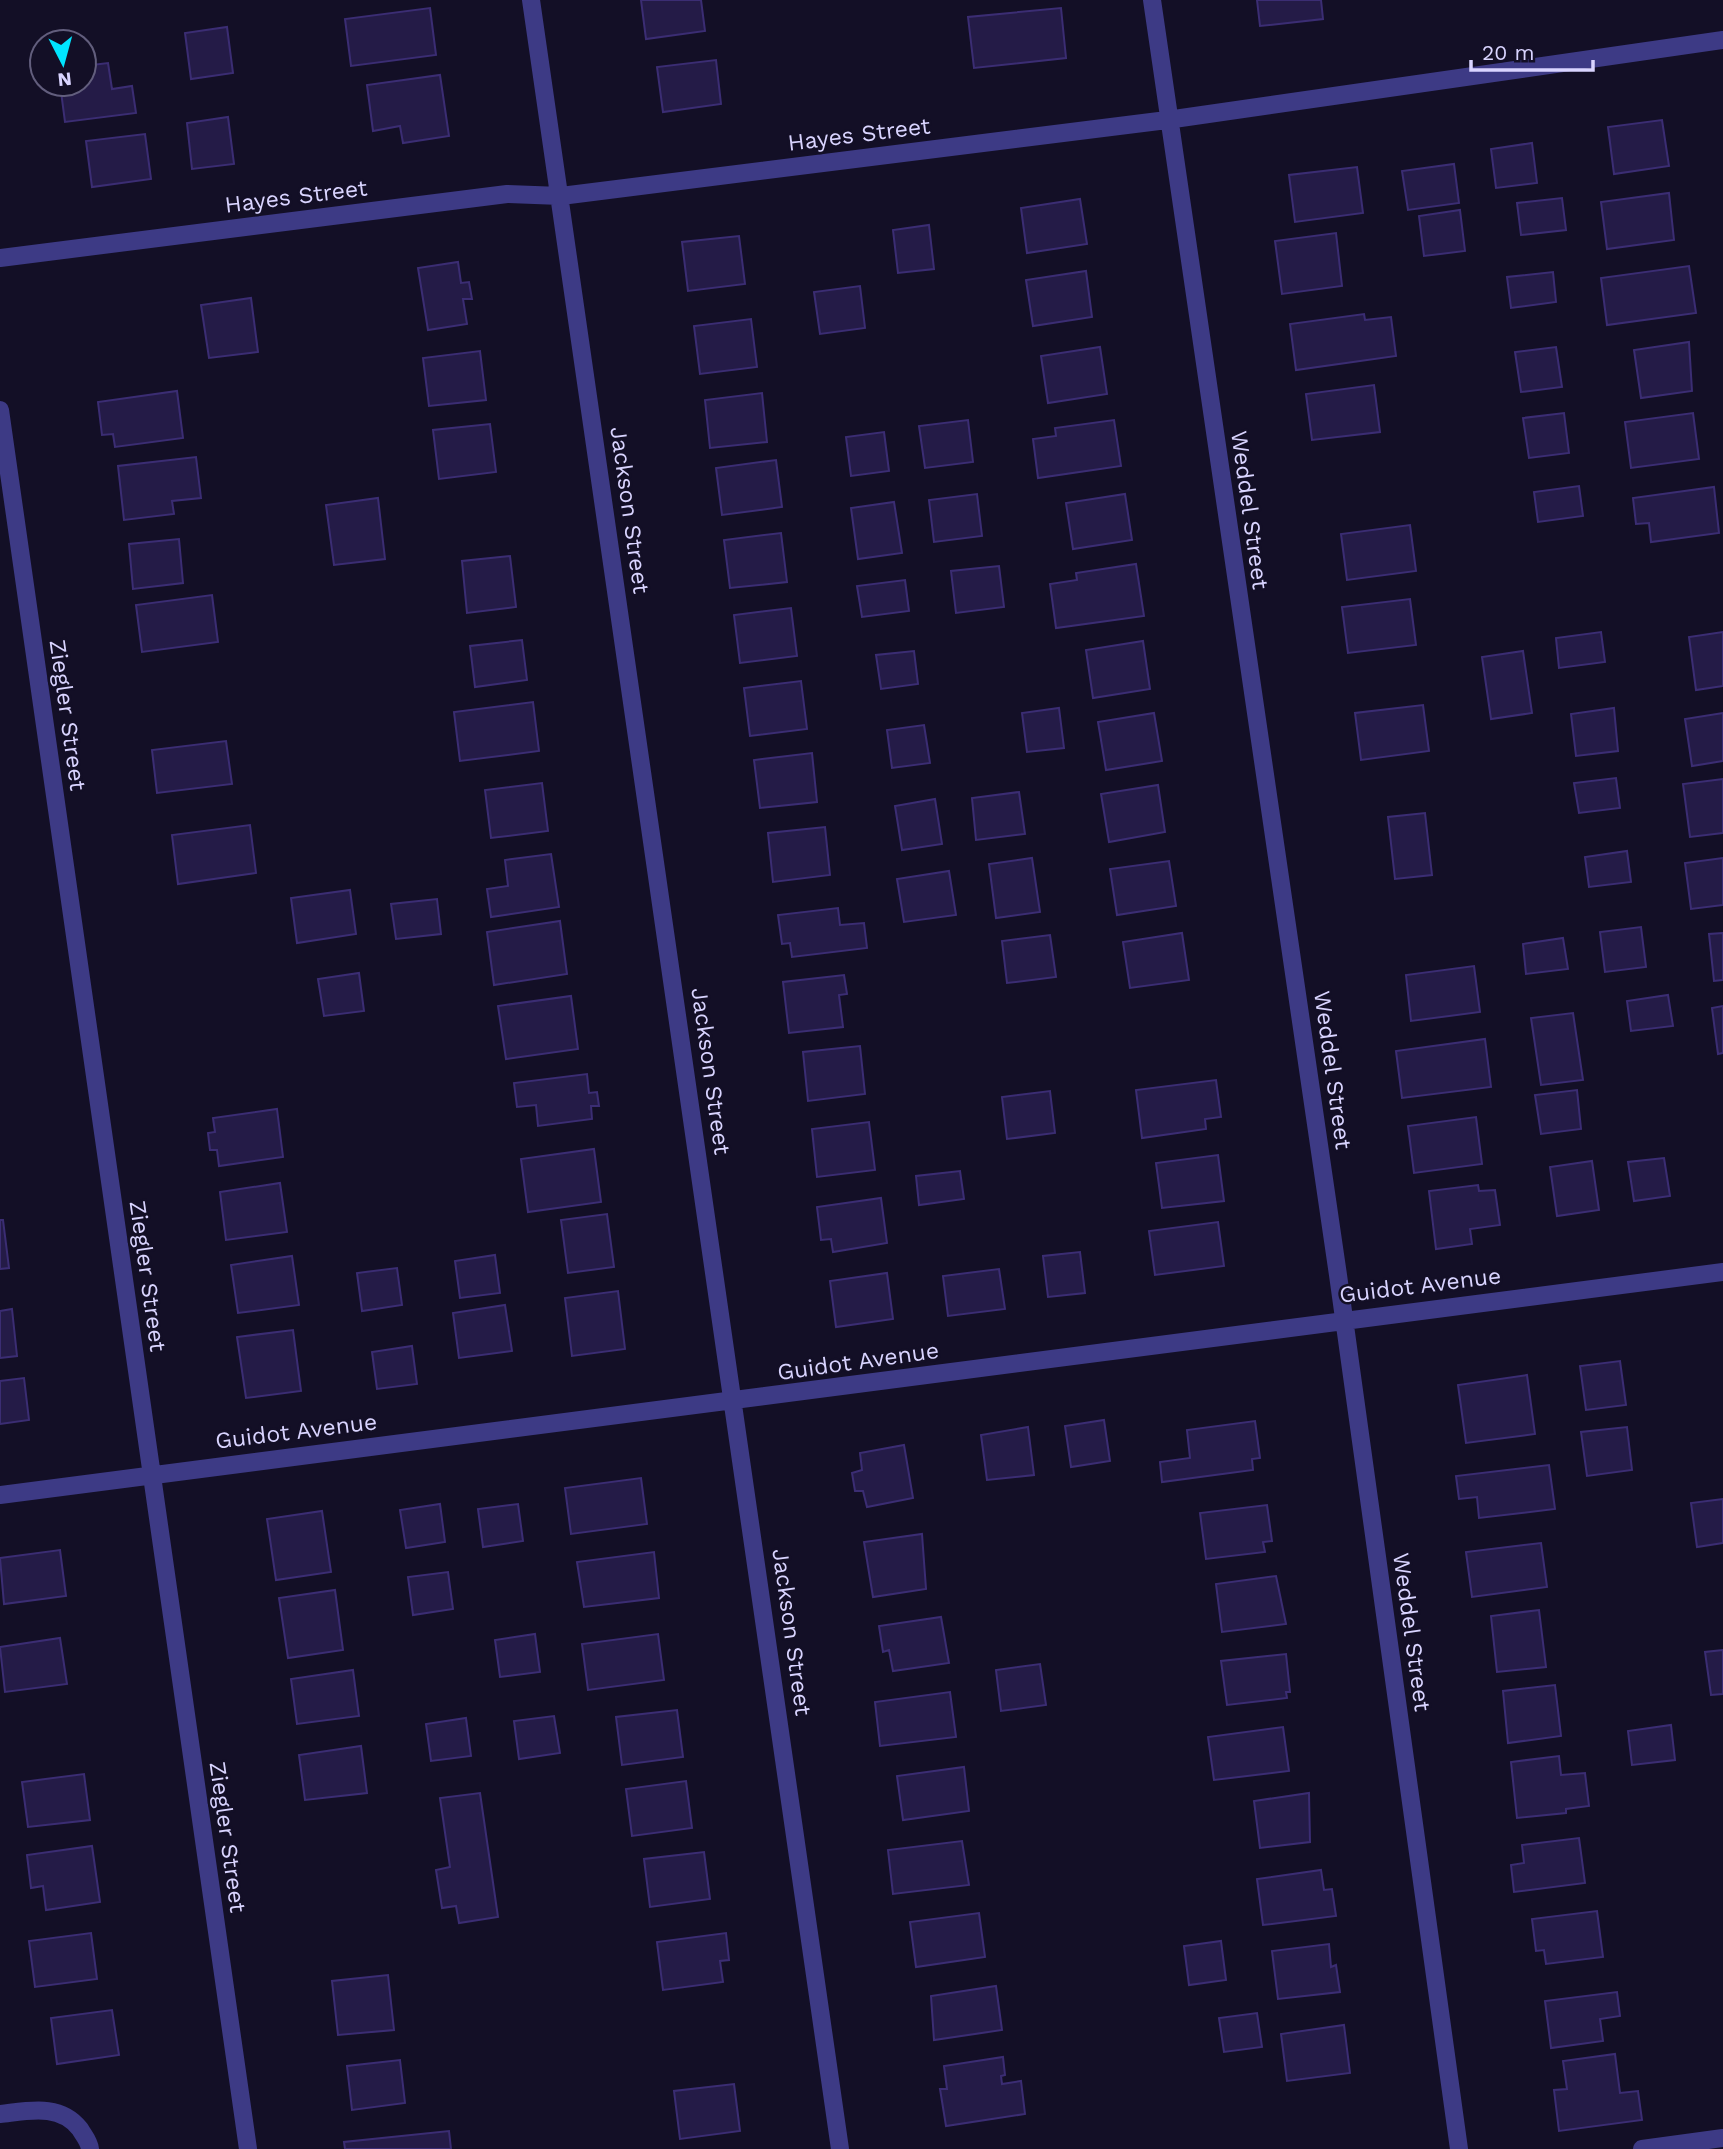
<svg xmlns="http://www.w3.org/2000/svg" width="1723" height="2149" font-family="'Work Sans',sans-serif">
<rect width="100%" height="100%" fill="#130f26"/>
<!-- building -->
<path fill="#241b47" stroke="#3b2d73" stroke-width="2" d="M641,0H701L705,31L646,39Z
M1257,0H1321L1323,19L1260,26Z
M430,8L436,55L351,66L345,19Z
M1061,8L1066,58L974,68L968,17Z
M227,27L233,73L191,79L185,33Z
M716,60L721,104L663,112L657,67Z
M108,63L112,89L132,86L136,113L65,122L60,84H84V66Z
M440,75L449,136L403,143L400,126L373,131L367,85Z
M228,117L234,164L192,169L187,123Z
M1662,120L1669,166L1614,174L1608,127Z
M145,134L151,179L92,187L86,141Z
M1532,143L1537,183L1496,188L1491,149Z
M1454,164L1459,203L1408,210L1402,171Z
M1357,167L1363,213L1295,222L1289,175Z
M1669,193L1674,240L1607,249L1601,202Z
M1562,198L1566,230L1521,235L1517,203Z
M1080,199L1087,244L1027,253L1021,208Z
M1460,210L1465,251L1424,256L1419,216Z
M929,225L934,269L898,273L893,230Z
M1336,233L1342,286L1282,294L1275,241Z
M739,236L745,284L688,291L682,242Z
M458,262L461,283L469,282L472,299H463L467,324L428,330L418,268Z
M1689,266L1696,313L1607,325L1601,278Z
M1086,271L1092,317L1033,326L1026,280Z
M1553,272L1556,302L1511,308L1507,277Z
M860,286L865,328L820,334L814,292Z
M251,298L258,352L209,358L201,305Z
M1364,314L1365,320L1391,317L1396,356L1296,370L1290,324Z
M751,319L757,367L700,374L694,326Z
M1689,342L1692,391L1641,398L1634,350Z
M1100,347L1107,394L1048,403L1041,356Z
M1556,347L1562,387L1521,392L1515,352Z
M480,351L486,400L429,406L423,358Z
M1374,385L1380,432L1312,440L1306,394Z
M177,391L183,438L115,447L113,434L102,435L98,402Z
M762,393L767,442L710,448L705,400Z
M1564,413L1569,453L1529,458L1523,418Z
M1693,413L1699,459L1631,468L1625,422Z
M968,420L973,462L925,468L919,426Z
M1114,420L1121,466L1038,478L1033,439L1056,436L1055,428Z
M490,424L496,472L439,479L433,430Z
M884,432L889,471L851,476L846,437Z
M196,457L201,498L172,501L174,514L124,520L118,466Z
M776,460L782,507L722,515L716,468Z
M1579,486L1583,516L1538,522L1534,492Z
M1714,487L1719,533L1651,542L1649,523L1636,524L1633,498Z
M977,494L982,536L934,542L929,500Z
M1125,494L1132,540L1073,549L1066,503Z
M378,498L385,559L334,565L326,505Z
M894,502L902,553L858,559L851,508Z
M1410,525L1416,571L1347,580L1341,534Z
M781,533L787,582L730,588L724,540Z
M179,539L183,583L133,589L129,544Z
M510,556L516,607L467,613L462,561Z
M1136,564L1144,616L1056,628L1050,584L1077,580L1076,573Z
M999,566L1004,607L956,613L951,571Z
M905,580L909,611L862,617L857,586Z
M212,595L218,642L142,652L136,605Z
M1410,599L1416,645L1348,653L1342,607Z
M791,608L797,656L740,663L734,615Z
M1601,632L1605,662L1559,668L1556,638Z
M1723,632V686L1696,690L1689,637Z
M522,640L527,680L475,687L470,646Z
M1143,641L1150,689L1093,698L1086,650Z
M914,651L918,684L881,689L876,655Z
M1523,651L1532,713L1491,719L1482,657Z
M801,681L807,729L750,736L744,688Z
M533,702L539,751L460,761L454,712Z
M1423,705L1429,751L1361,760L1355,713Z
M1059,708L1064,748L1027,752L1022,713Z
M1614,708L1618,751L1576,756L1571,714Z
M1154,713L1162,761L1106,770L1098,722Z
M1723,713V761L1692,766L1685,719Z
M924,725L930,763L892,768L887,730Z
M226,741L232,784L157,793L152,750Z
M812,753L817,802L760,808L754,760Z
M1616,778L1620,808L1579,813L1574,783Z
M1723,779V833L1690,837L1683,784Z
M542,783L548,831L491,838L485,790Z
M1158,785L1165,832L1109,842L1101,794Z
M1019,792L1025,834L976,840L972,798Z
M935,799L942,844L902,850L895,806Z
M1425,813L1432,875L1395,879L1388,817Z
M250,825L256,873L178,884L172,835Z
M825,827L830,875L773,882L768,833Z
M1627,851L1631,882L1589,887L1585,857Z
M551,854L559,907L491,917L487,889L508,886L505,860Z
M1032,858L1040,912L996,918L989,864Z
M1723,858V905L1691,909L1685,863Z
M1169,861L1176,906L1117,915L1110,869Z
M949,871L956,915L904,922L897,879Z
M350,890L356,934L297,943L291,898Z
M437,899L441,934L396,939L391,904Z
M838,908L840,925L864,923L867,948L792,957L790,943L782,944L778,915Z
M560,921L567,974L494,985L487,932Z
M1641,927L1646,967L1605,972L1600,932Z
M1182,933L1189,980L1130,988L1123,942Z
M1723,933V980L1714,981L1709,934Z
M1050,935L1056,977L1007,983L1002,941Z
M1563,938L1568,969L1526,974L1523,944Z
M1474,966L1480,1012L1411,1021L1406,975Z
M359,973L364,1011L324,1016L318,979Z
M844,975L847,994L839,995L843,1027L789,1033L783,982Z
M1668,995L1673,1026L1631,1031L1627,1001Z
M571,996L578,1049L506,1059L498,1006Z
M1723,1006V1053L1718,1054L1712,1008Z
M1573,1013L1583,1080L1541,1085L1531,1018Z
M1485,1039L1491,1087L1402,1098L1396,1051Z
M860,1046L865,1094L808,1101L803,1052Z
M587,1074L589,1093L597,1092L599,1106H591L592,1119L538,1126L536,1105L517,1107L514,1083Z
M1216,1080L1221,1117L1205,1119L1206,1129L1142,1138L1136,1090Z
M1577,1090L1581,1129L1541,1134L1535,1095Z
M1050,1091L1055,1133L1007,1139L1002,1097Z
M277,1109L283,1157L219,1166L217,1150H210L208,1133L215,1132L213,1118Z
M1476,1117L1482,1164L1414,1173L1408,1126Z
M869,1122L875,1170L817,1177L812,1129Z
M594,1149L601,1202L528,1212L521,1159Z
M1218,1155L1224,1201L1162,1208L1156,1163Z
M1664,1158L1670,1196L1634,1201L1628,1162Z
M1592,1161L1599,1210L1557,1216L1550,1167Z
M960,1171L964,1199L919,1205L916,1176Z
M280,1183L287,1232L226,1240L220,1192Z
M1478,1185L1479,1191L1495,1190L1500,1225L1470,1229L1472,1244L1436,1249L1429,1191Z
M881,1198L887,1243L833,1252L831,1239L821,1240L817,1207Z
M607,1214L614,1267L568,1273L561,1220Z
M0,1220H3L9,1268L0,1269Z
M1218,1222L1224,1266L1155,1275L1149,1231Z
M1080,1252L1085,1293L1048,1297L1043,1256Z
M495,1255L500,1293L460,1298L455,1261Z
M292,1256L299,1305L238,1313L231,1265Z
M397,1268L402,1305L362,1311L357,1273Z
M999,1269L1005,1309L948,1316L943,1276Z
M887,1273L893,1319L836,1327L830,1281Z
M618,1291L625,1349L572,1356L565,1298Z
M505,1305L512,1351L459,1358L453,1313Z
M12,1309L17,1356L0,1358V1311Z
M293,1330L301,1391L246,1398L237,1337Z
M412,1346L417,1384L377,1389L372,1352Z
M1620,1361L1626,1405L1586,1410L1580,1366Z
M1527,1375L1535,1434L1466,1443L1458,1385Z
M24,1378L29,1420L0,1424V1381Z
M1104,1420L1110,1461L1071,1467L1065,1426Z
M1255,1421L1260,1458L1252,1459L1253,1470L1162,1482L1160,1462L1190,1458L1187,1430Z
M1028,1427L1034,1475L987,1480L981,1435Z
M1627,1427L1632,1470L1587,1476L1581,1432Z
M904,1445L913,1498L867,1507L863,1491H855L852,1473L862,1470L860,1453Z
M1549,1465L1555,1509L1479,1518L1477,1497L1459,1499L1456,1476Z
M641,1478L647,1524L571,1534L565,1488Z
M1723,1499V1543L1697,1547L1691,1503Z
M440,1504L445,1542L406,1548L400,1510Z
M518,1504L523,1541L483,1547L478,1509Z
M1267,1505L1272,1541L1263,1542L1265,1552L1206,1559L1200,1513Z
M322,1511L331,1572L276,1580L267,1519Z
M922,1534L926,1589L873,1597L864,1542Z
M1541,1543L1547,1587L1472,1597L1466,1552Z
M60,1550L66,1596L4,1604L0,1558Z
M654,1552L659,1598L584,1607L577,1562Z
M448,1572L453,1609L413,1615L408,1577Z
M1276,1576L1286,1624L1222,1632L1216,1584Z
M335,1590L343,1650L288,1658L279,1598Z
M1539,1610L1546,1667L1497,1672L1491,1616Z
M941,1617L949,1663L893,1671L889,1650L883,1652L879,1626Z
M535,1634L540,1672L500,1677L495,1640Z
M658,1634L664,1680L588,1690L582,1644Z
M60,1638L67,1684L5,1692L0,1647Z
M1723,1650V1694L1711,1695L1705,1652Z
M1286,1654L1290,1692H1286L1287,1698L1227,1705L1221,1661Z
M1040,1664L1046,1705L1001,1711L996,1670Z
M353,1670L359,1716L297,1724L291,1679Z
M1555,1685L1561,1736L1508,1743L1503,1691Z
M950,1692L956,1737L880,1746L875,1702Z
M677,1710L683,1757L622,1765L616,1717Z
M554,1716L560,1753L519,1759L514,1721Z
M466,1718L471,1756L431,1761L426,1724Z
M1671,1725L1675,1760L1632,1765L1628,1731Z
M1283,1727L1289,1771L1214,1780L1208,1737Z
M361,1746L367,1793L305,1800L299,1755Z
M1559,1756L1561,1775L1585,1773L1589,1806L1566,1809V1813L1517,1818L1511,1762Z
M964,1767L969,1811L903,1820L897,1776Z
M84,1774L90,1820L28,1827L22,1782Z
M686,1781L692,1828L632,1836L626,1789Z
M480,1793L498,1917L459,1923L456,1906L442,1908L436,1870L450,1867L440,1798Z
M1309,1793L1310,1842L1260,1848L1254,1801Z
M1579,1838L1585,1883L1514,1892L1511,1865L1524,1863L1522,1845Z
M962,1841L969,1885L893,1894L888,1850Z
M92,1846L100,1902L46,1910L43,1886L31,1888L27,1855Z
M704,1852L710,1899L650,1907L644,1859Z
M1321,1870L1324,1890L1332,1889L1336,1916L1263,1925L1257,1879Z
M1597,1911L1603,1957L1546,1964L1544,1950L1536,1951L1532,1919Z
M979,1913L985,1957L916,1967L910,1922Z
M91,1933L97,1979L35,1987L29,1941Z
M726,1933L729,1960L720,1961L723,1982L663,1990L657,1942Z
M1221,1941L1226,1980L1189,1985L1184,1946Z
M1329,1944L1331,1967L1336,1965L1340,1992L1278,1999L1272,1951Z
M388,1975L394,2030L338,2035L332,1981Z
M996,1986L1002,2030L934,2040L931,1996Z
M1617,1992L1620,2016L1600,2019L1603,2041L1551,2048L1545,2001Z
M112,2010L119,2055L57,2064L51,2018Z
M1257,2013L1262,2047L1224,2052L1219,2018Z
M1344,2025L1350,2073L1287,2081L1281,2034Z
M1615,2054L1620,2093L1638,2091L1642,2120L1559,2131L1554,2090L1567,2089L1563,2061Z
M1003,2057L1005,2075L1001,2076L1002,2084L1021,2081L1025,2114L946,2126L940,2089H947L944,2066Z
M400,2060L405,2103L352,2110L347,2066Z
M734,2084L740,2131L680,2139L674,2091Z
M449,2131L451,2149H345L344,2142Z"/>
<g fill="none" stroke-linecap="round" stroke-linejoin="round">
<!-- minor -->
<path stroke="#3d3a85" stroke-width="18" d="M531,0L840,2149
M1152,0L1338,1275L1459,2149
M0,258L507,194L561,196L1167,120L1723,40
M0,410L248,2149
M0,1495L1723,1272
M0,2114C28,2111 60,2103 80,2129C84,2136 89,2141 90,2149
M1642,2149L1723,2138"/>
</g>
<g text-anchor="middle" stroke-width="5" stroke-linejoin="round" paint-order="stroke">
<!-- street labels -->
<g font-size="23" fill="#d9d4ff" stroke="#130f26">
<text transform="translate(859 134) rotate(-7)" y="8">Hayes Street</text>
<text transform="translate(296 196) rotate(-7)" y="8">Hayes Street</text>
<text transform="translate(630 510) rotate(82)" y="8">Jackson Street</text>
<text transform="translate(1250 510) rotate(82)" y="8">Weddel Street</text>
<text transform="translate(68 715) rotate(82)" y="8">Ziegler Street</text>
<text transform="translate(1333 1070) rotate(82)" y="8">Weddel Street</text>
<text transform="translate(711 1071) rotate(82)" y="8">Jackson Street</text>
<text transform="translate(148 1276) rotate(82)" y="8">Ziegler Street</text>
<text transform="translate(1420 1285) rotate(-7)" y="8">Guidot Avenue</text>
<text transform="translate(858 1361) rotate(-8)" y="8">Guidot Avenue</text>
<text transform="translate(296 1431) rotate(-7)" y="8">Guidot Avenue</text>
<text transform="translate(792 1632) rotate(82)" y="8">Jackson Street</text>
<text transform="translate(1412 1632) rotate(82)" y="8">Weddel Street</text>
<text transform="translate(228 1837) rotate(82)" y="8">Ziegler Street</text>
</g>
</g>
<!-- north arrow -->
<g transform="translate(63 63) rotate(174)"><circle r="33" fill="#130f26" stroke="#625e7d" stroke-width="2"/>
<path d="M0-5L12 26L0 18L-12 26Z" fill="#00e5ff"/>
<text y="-10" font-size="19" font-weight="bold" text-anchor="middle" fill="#d9d4ff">N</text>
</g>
<!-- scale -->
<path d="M1471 60v10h122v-10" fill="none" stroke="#d9d4ff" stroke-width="3.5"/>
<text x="1482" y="60" font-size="21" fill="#d9d4ff" stroke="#130f26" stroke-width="5" paint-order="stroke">20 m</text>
</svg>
